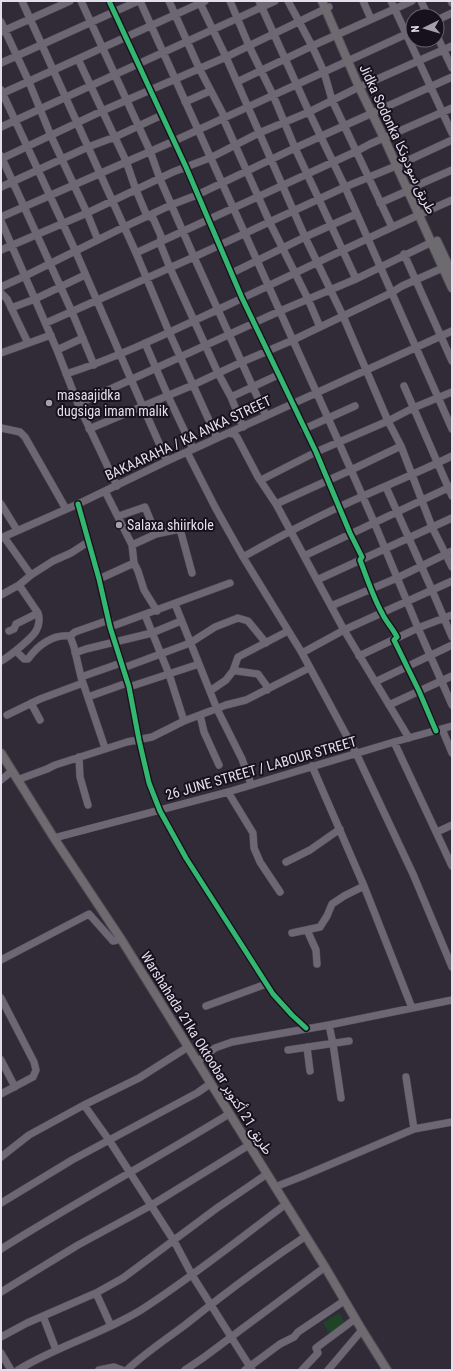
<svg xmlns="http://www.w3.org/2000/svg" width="453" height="1371" font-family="'Roboto Condensed','Noto Sans Arabic',sans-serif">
<rect width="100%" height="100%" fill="#312b38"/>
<!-- green -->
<path fill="#1e4425" d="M339,1313L346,1325L330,1334L323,1323Z"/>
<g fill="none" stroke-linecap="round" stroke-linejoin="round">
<!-- minor casing -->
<g stroke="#4e4954" stroke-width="8">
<path id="minor" d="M22,1L136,253L169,332L217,438
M81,1L150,151L160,179L194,257L266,416
M109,1L186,167L242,298L316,452L350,533L362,557L360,560C367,578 373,597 382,613C386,622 392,627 397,637L394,640L419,691L436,731
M140,1L328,418L374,522L418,628L452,705
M169,1L199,68L223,114V118L270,223L308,299L320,327
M199,1L226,57L305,237L343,316L388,421L401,446L432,527L452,567
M230,1L249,46L273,95L295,148L356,279
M259,1L309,112L345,187L452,429
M288,1L312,46L324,72L332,100L392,227
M363,1L371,19
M391,1L452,133
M421,1L428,16
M451,1L452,3
M437,20L452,13
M1,22L29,82L51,136L87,213L98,240
M1,32L70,1
M437,36L452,68
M78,59L126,161L136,190L147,216L153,218L161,236L160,243L170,268L218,373L231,397L243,427
M1,63L138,1
M237,82L312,46L412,1
M364,85L452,46
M1,90L75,250L143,407L167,461
M1,94L205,1
M185,102L210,91
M1,127L275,1
M1,156L72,312L94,365
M1,159L102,111L226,57L329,7
M1,187L88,147L115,137L162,115
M411,188L452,170
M380,203L407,191
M1,217L174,141L413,31
M1,221L57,350L78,404L117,486
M1,250L87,213L173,172L212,157L259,133L309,112L359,87
M136,253L357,151L370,144L452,108
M404,254L452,361
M232,273L305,237L356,214
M1,287L25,276L124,227L171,205L197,195L295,148L452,77
M1,293L7,299L28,343
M11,308L35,299L85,275
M46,323L194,257L345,187L396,166L452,140
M145,343L168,396L193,449
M57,350L83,338
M1,353L51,335
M66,374C122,356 176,329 230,304C304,269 377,233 452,200
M404,386L452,496
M231,397L278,375
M78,404L280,311L356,279L432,242
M1,428L20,432L25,437L66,509
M89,429L193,385L242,362L293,340L391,293L402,286L447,266
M304,429L355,406
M228,433L234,434L237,437L258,477L276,504L304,556L344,630L409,738
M187,452L215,507L243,557L302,653L356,753L413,874L452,967
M261,480L316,452L388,421L413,408L452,392
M386,487L432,590L452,637
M105,491L132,545L134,563L138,571L144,590L157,611
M1,504L17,530
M78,504L99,579L110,627L129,687L139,740L149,783L160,811L186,858L273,994L292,1015L306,1028
M276,504L351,470L401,446
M119,516L145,507L156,534
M4,537L31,575
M1,538L78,504L167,461L452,331
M132,545L156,534L180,529L192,573
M304,556L452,486
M243,557C275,539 307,522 341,506C378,489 415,474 452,456
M99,579L134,563
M317,580L452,518
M1,595L19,585L31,575L53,561L71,553L88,542
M175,604L217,709L242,759L251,784
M331,606L397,578L452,551
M145,615L169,674L184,721
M110,627L230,583
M9,631L14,629L16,624L38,613
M70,636L74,647L81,677L105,748
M16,651L24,659H28C38,645 53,634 70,636L75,632L109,620
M75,653L86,649L152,633L181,621
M302,653L344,630L452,581
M359,656L418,628L452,615
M1,661C9,657 32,638 36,631C39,626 40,618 38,613L19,585
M123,668L190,643L215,627L238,618L248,621L266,643
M233,671L238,657L288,631
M81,677L121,663
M375,682L452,645
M129,687L199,664
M210,691L226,680L233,671H237L258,674L266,685L267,690
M88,697L127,683
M31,703L40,720
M389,705L452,676
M7,715L40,699L83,683
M200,715L204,732L219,765
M442,729L452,753
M394,742L452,866
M79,757L80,777L88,805
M312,766L364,886L412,1008
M1,780L12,771
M17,780L47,769L55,765L127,742L152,737L184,721L226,705L246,700L309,668
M228,792L253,833L254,848L260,862L280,892
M437,832L452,825
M54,838L228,792L394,742L452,726
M286,862L310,850L340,829
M307,930L316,950L317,964
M292,933L320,927L327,916L332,904L344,896L364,886
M1,960L89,914L113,941L121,939
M1,998L34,1062L36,1070L33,1077L1,1094
M206,1006L266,984
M329,1025L333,1044L341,1098
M307,1047L310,1071
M288,1050L349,1041
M1,1060L15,1087
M197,1062L215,1048L232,1042L329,1025L452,1000
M406,1077L414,1129
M84,1105L109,1140L174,1241L192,1275L252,1370
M1,1157L29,1135L84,1105L139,1078L188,1047
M275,1187L303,1176L414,1129L452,1122
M1,1203L72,1160L197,1093L210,1084
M1,1249C76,1202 154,1160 229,1114
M1,1292L78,1245L150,1206L249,1145
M96,1293L111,1326
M43,1316L56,1350
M1,1337L27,1323L96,1293L123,1278L217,1208L267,1174
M1,1353L11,1370
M18,1370C57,1346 102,1334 141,1310C191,1278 238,1240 286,1204
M99,1370L114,1367L122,1370
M127,1370C145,1353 165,1340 185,1325C224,1294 264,1264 306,1236
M185,1370L203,1358L325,1267
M245,1370L280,1344L294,1337L298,1332L344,1301
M302,1370L318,1353L316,1348L355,1319
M328,1370L362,1330"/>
</g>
<!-- major casing -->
<g stroke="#4e4954" stroke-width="10">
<path id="major" d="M322,1L359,87L384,138L452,288
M437,241L452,273
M1,753L54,838L121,939L325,1267L362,1330L387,1370"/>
</g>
<!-- minor -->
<use href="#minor" stroke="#6d6774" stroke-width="7"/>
<!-- major -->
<use href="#major" stroke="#6d6b6f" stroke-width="8"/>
<!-- cycleway casing -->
<g stroke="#16111c" stroke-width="8">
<path id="cycleway" d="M109,1L186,167L242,298L316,452L350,533L362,557L360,560C367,578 373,597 382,613C386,622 392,627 397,637L394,640L419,691L436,731
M78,504L99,579L110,627L129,687L139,740L149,783L160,811L186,858L273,994L292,1015L306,1028"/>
</g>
<!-- cycleway -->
<use href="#cycleway" stroke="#33b770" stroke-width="5"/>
</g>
<!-- markers -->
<g fill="#a59fae" stroke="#16111c" stroke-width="1.5">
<circle cx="49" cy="403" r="4"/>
<circle cx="119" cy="525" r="4"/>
</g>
<g text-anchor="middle" stroke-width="4" stroke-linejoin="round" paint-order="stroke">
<!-- street labels -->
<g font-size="14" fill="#e4ddee" stroke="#16111c">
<text transform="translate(398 139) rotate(65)" y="5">Jidka Sodonka طريق سودونكا</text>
<text transform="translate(188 438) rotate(-25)" y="5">BAKAARAHA / KA ANKA STREET</text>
<text transform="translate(261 768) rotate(-16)" y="5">26 JUNE STREET / LABOUR STREET</text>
<text transform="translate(207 1053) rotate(58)" y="5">Warshahada 21ka Oktoobar طريق 21 أكتوبر</text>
</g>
<!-- poi labels -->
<g font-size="14" fill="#e4ddee" stroke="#16111c" text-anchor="start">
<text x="57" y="400">masaajidka<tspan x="57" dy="16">dugsiga imam malik</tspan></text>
<text x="127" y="530">Salaxa shiirkole</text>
</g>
</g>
<!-- border -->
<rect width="453" height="1371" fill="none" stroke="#e4ddee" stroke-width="4"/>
<!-- north arrow -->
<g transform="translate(425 28) rotate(265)"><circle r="19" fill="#16111c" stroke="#686370"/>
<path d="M0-3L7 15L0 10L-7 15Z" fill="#a59fae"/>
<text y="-6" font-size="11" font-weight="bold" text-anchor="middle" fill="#e4ddee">N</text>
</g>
</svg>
